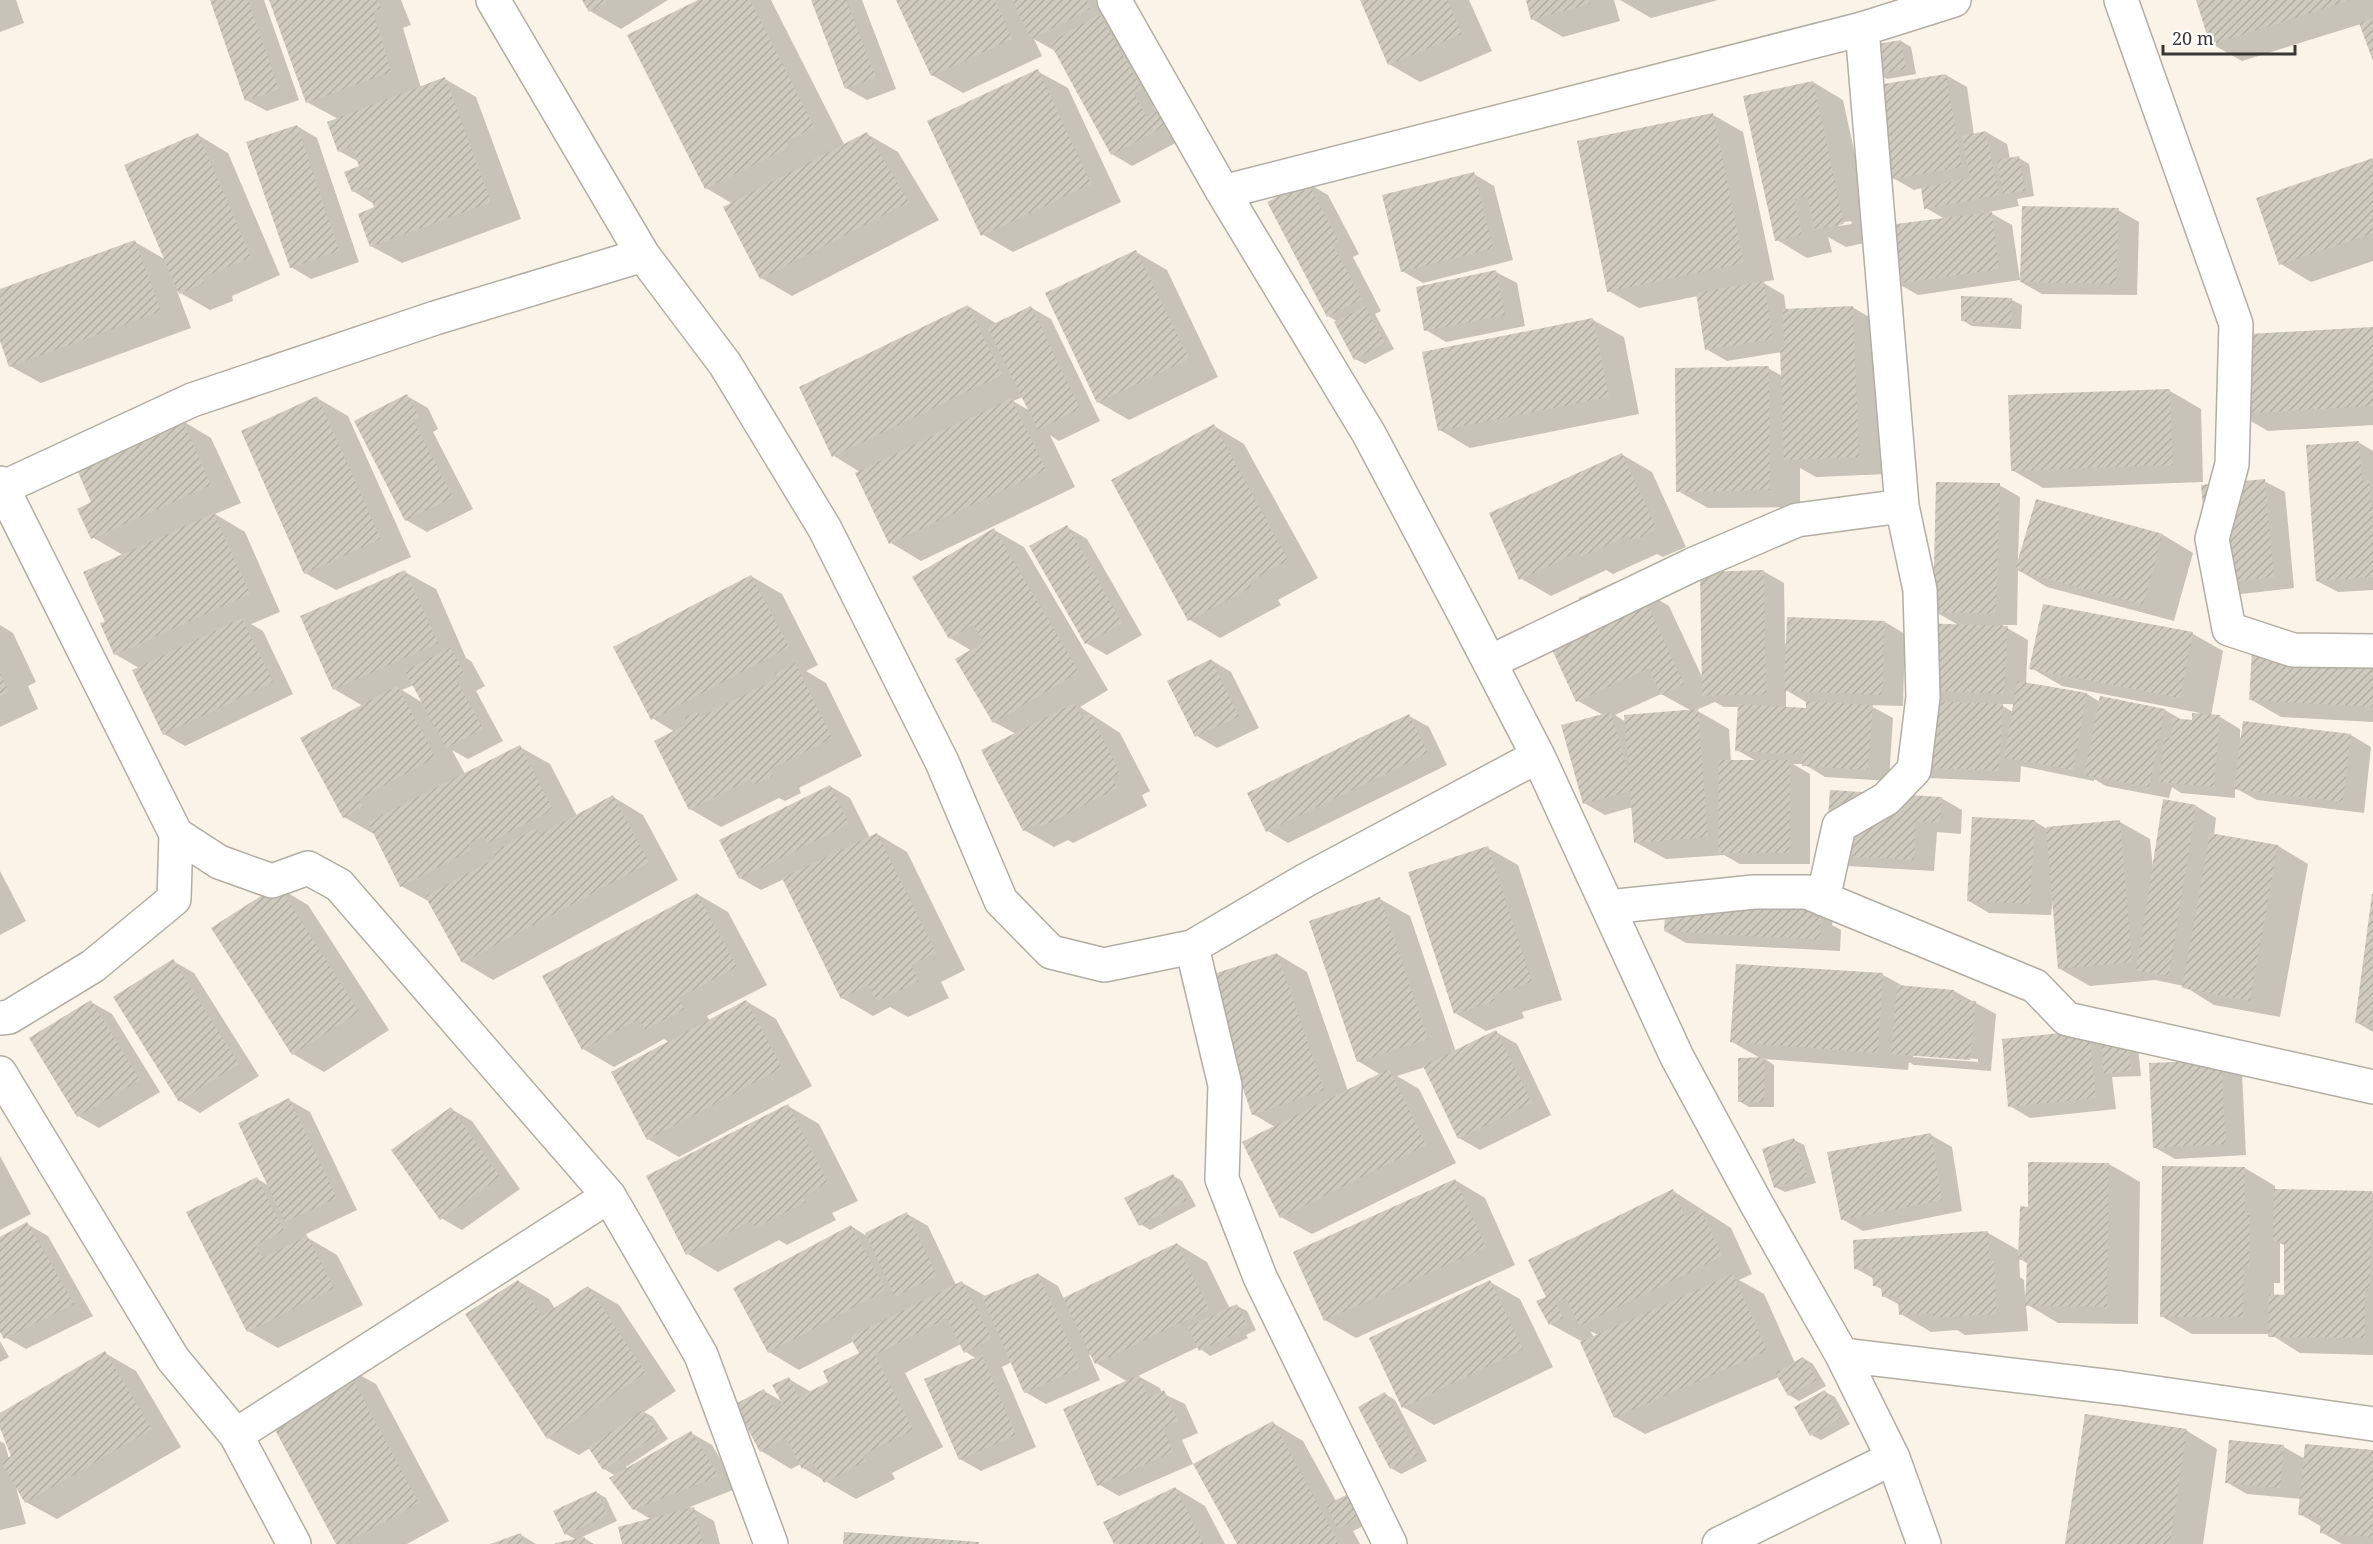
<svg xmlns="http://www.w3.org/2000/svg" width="2373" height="1544" font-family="'Noto Serif',serif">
<defs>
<pattern id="building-hatch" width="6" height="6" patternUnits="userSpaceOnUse" patternTransform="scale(1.5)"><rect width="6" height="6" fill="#cfcabe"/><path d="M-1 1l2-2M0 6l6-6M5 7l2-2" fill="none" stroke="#b2aea4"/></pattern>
</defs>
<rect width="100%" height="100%" fill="#f9f4e7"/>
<!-- shadow -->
<path fill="#0003" fill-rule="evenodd" d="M0,0H16L24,23L0,32Z
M212,0H264L299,100L267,111L246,100Z
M271,0H401L411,25L403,28L421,88L445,79L476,97L521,219L402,263L371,246L376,208L374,204L353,191L361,167L359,162L339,151L338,119L307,102Z
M583,0H668L621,29L590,11Z
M701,0H771L845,146L867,134L898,152L939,220L792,296L761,278L733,204L706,188Z
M813,0H862L896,89L867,100L846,88Z
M898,0H1106L1162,100L1153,106L1158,114L1177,125L1185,138L1132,166L1112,154L1057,52L1034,39L1042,56L963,93L932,75Z
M1362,0H1469L1492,51L1420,82L1389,64Z
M1527,0H1614L1620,21L1563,37L1532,19Z
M1620,0H1718L1651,18Z
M2198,0H2373V57L2361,24L2242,61L2212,44Z
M1901,41L1911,47L1916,74L1887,79L1877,74Z
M1037,71L1068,88L1121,202L1013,252L982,234Z
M1946,75L1967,87L1974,135L1986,132L2007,144L2010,159L2019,158L2029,164L2034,196L2017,199L2019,206L1989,212L2012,225L2020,280L1918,295L1897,283L1945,219L1926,208L1922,188L1914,190L1893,178Z
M1813,82L1843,100L1874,241L1846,247L1828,237L1832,252L1807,258L1777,240ZM1851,221L1852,224L1839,226V223Z
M1713,115L1743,132L1774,280L1762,282L1784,295L1786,310L1852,307L1883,325L1889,474L1816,477L1800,468V507L1708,508L1678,491L1768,368L1782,376V352L1727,361L1706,349L1698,296L1639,308L1609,291Z
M297,126L317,138L359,262L311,279L291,267Z
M198,135L228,153L280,275L232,296L233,301L210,310L177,291L191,328L41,383L10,366L0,337V291L135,242L166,260Z
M2373,159V261L2311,282L2281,264Z
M1474,174L1494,186L1513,260L1423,283L1402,271Z
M1307,183L1328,195L1359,254L1353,257L1381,311L1375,314L1394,349L1365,364L1355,359L1338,322L1328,316Z
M2118,210L2139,222L2137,295L2042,294L2021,282Z
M1136,252L1167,270L1218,377L1129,420L1098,402Z
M1496,272L1517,283L1525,326L1446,342L1426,330Z
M2012,300L2022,305L2021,329L1972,326L1962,320Z
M968,306L997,324L1030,307L1051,319L1100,421L1059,441L1050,435L1075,487L921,561L891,543L857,473L860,472L834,456L800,388ZM1023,397L1030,411L1013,401Z
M1593,320L1624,337L1639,414L1470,448L1440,430Z
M2373,329V425L2268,431L2237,413Z
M2170,391L2201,409L2203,482L2043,488L2012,470Z
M407,396L428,408L438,429L433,432L473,509L427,532L406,520Z
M317,398L348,416L411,557L336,590L305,573Z
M181,420L211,438L241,503L215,514L245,532L280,612L251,624L263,631L293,694L185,746L164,734L139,668L115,654L107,622L123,555L92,537L93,503Z
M1214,426L1244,444L1318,578L1278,600L1281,605L1220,638L1190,620L1113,480Z
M2358,442L2373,451V590L2338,592L2317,581Z
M1621,454L1652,472L1686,547L1663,557L1657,554L1613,574L1606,570L1551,596L1520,578Z
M2264,481L2285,492L2294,588L2232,595Z
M1999,485L2020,497L2018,561L2037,501L2163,535L2193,553L2174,621L2047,587L2018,570L2017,625H2002L2028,640L2026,684L2087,694L2100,702L2165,710L2182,720L2193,721L2200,713L2062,686L2031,668L2044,605L2193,634L2223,651L2211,716L2220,717L2240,729V738L2351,735L2371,747L2364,813L2257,800L2235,788V798L2181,793L2172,787L2169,798L2106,786L2094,779V781L2021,766L2020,782L1928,778L1907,766L1916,689L1960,626L1934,611ZM1999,704H2015L2013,712Z
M1067,527L1087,539L1142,635L1107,655L1086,643Z
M994,530L1024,547L1108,690L1080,707L1120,733L1150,791L1142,795L1147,806L1073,843L1068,840L1054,847L1024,830L1016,734L994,722L972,651L950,638Z
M1763,571L1784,583L1785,644L1885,622L1905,634L1903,706L1869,705L1893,718L1889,781L1825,777L1804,764H1793L1810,774V864H1740L1724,855L1666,859L1635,842L1633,807L1605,815L1584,803L1603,715L1578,701L1639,588L1669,606L1703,679ZM1786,690L1806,702L1808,709L1786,708ZM1661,694L1692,711L1626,722L1615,715ZM1715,702L1724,707H1739L1737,750L1758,762H1731L1729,729L1696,710Z
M405,572L436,589L466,658L471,661L485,686L476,691L503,741L468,759L452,750L465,774L520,747L550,764L577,816L613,797L643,815L678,880L493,980L463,962L430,902L401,886L374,834L344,817L363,706L334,689ZM414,685L423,703L402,690Z
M751,576L782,594L818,665L806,671L826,683L862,756L799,788L801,793L785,801L779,798L721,827L690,809L675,732L652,718Z
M0,625L13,633L36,682L28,686L38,709L0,727Z
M2373,641V722L2281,717L2250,699Z
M1211,660L1231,672L1259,728L1217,748L1197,736L1169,682Z
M1409,716L1429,727L1447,765L1288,843L1268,831Z
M830,786L850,798L870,838L877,834L907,852L965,970L941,982L949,998L908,1017L890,1007L873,1016L842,998L784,879L761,890L740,878Z
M1941,798L1962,810L1961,834L1937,832L1934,871L1848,866L1827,854Z
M2196,806L2216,818L2214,835L2278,846L2308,864L2280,1017L2214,1005L2184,986L2155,980L2090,986L2060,969L2053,899L2051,915L1989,913L1969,901L2034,821L2047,829L2120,822L2150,839L2153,868Z
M1488,848L1518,865L1562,1000L1522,1012L1524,1018L1486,1031L1455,1013Z
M0,871L26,921L0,935Z
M278,887L308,905L389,1030L324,1072L293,1054L213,929Z
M697,894L728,912L767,985L707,1016L710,1021L746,1001L776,1019L812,1086L679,1157L648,1139L669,1042L664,1039L614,1067L583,1049Z
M2373,894V1032L2356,1022Z
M1380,899L1410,916L1456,1052L1496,1032L1517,1044L1551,1115L1480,1150L1459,1138L1425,1067L1397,1076L1419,1089L1456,1163L1312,1234L1281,1217L1275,1127L1253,1114L1277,954L1307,972L1348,1091L1381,1075L1358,1061Z
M1812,906L1833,918L1832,925L1841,930L1840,951L1686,943L1665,931Z
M173,961L194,973L259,1076L200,1113L180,1101Z
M1738,965L1883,975L1905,987L1954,991L1996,1014L1991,1071L1914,1065L1909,1062L1908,1070L1765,1059L1774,1065V1107H1749L1739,1101L1762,1059L1732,1042ZM1913,1054L1978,1059V1062L1913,1057Z
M91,1002L112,1014L160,1092L99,1128L78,1116L31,1039Z
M2137,1038L2141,1076L2112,1077L2116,1109L2030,1118L2010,1106L2003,1041Z
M2221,1061L2242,1073L2246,1155L2175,1159L2154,1147Z
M289,1100L310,1112L357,1210L306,1234L308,1238L337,1255L363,1305L278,1348L248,1331L256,1178L269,1186Z
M788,1106L819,1124L858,1201L832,1213L836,1220L787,1245L779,1240L718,1272L688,1254Z
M451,1109L472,1121L520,1189L462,1230L441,1218Z
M1931,1135L1952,1147L1962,1211L1863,1231L1842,1219Z
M1794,1140L1804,1145L1816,1183L1785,1192L1775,1187Z
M0,1156L31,1214L0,1230Z
M2109,1164L2140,1182L2138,1324L2058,1323L2026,1304L2028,1331L1965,1335L1957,1330L1931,1332L1901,1314L1900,1305L1883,1296V1290L1874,1285V1279L1855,1268L1988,1233L2020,1251L2029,1208ZM2019,1258L2028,1264L2027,1295H2025L2024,1280L2020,1277Z
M2245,1168L2275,1186V1191L2373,1193V1355L2300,1353L2270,1334H2192L2161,1316ZM2280,1243L2286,1246L2285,1297L2274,1296V1283H2280Z
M1172,1175L1182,1181L1196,1206L1150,1230L1140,1224Z
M1455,1180L1485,1198L1515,1265L1356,1338L1325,1320L1295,1253Z
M1673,1191L1731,1228L1752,1274L1739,1280L1764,1294L1795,1363L1803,1358L1813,1364L1826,1386L1799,1401L1789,1395L1779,1377L1645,1434L1615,1417L1581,1341L1550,1324L1548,1297ZM1590,1331L1598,1335L1594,1337Z
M907,1214L928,1226L956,1285L961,1282L987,1297L1038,1274L1058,1286L1064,1299L1177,1244L1207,1262L1230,1309L1237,1306L1247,1311L1256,1330L1246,1335L1248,1338L1210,1356L1198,1347L1138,1376L1160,1388L1162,1393L1185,1404L1198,1433L1182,1440L1193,1464L1119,1496L1098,1484L1128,1382L1096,1363L1092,1354L1089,1355L1100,1380L1046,1404L1025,1392L1012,1362L1002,1367L1036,1447L981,1471L960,1459L977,1359L966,1352L961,1344L905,1373L943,1447L892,1473L895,1479L856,1499L803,1468L801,1464L791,1469L761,1451L764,1391L783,1402L789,1379L811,1392L830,1382L861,1353L854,1341L799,1370L769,1352L851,1226L865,1235Z
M27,1224L48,1236L93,1316L26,1349L5,1337L0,1329V1239Z
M518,1281L549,1299L555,1309L588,1287L619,1305L676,1391L644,1412L653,1417L668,1439L626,1467L627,1470L691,1433L712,1445L738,1488L690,1507L714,1521L720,1544H624L652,1520L634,1509L616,1476L604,1469L590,1448L579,1455L548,1438Z
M1490,1282L1520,1299L1553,1367L1434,1425L1403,1407Z
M0,1341L9,1357L0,1362Z
M105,1353L136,1371L181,1447L57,1519L26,1502L16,1487L26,1524L0,1530V1441L5,1444L9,1459L13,1457L0,1424V1414Z
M345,1367L376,1384L449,1521L407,1544H337Z
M1825,1392L1835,1397L1850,1424L1821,1440L1811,1435Z
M1385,1394L1395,1400L1427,1461L1401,1474L1391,1468Z
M2086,1416L2187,1431L2217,1449L2203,1544H2066Z
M1273,1423L1303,1441L1336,1501L1369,1523L1353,1531L1360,1544H1239Z
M2231,1441L2284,1447L2305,1459L2373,1452V1544H2342L2321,1532L2322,1527L2300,1514L2301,1499L2247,1494L2226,1482Z
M1175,1488L1205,1506L1225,1544H1116Z
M596,1492L606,1498L617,1521L582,1537L594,1544H558L577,1540L566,1534Z
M521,1535L536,1544H493Z"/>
<!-- building -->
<path fill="url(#building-hatch)" d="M210,0H248L279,89L245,101Z
M269,0H378L381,8L373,11L391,72L306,103Z
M582,0H609L589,12Z
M698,0H750L814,127L786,142L789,147L705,189L627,35Z
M811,0H846L876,77L845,89Z
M896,0H995L1012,39L931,76Z
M1012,0H1086L1090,9L1031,39Z
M1360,0H1447L1462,34L1388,65Z
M1526,0H1589L1590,4L1531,20Z
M2196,0H2350L2210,45Z
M1099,14L1142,88L1134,94L1147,117L1156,111L1165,126L1111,155L1050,43Z
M2373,18V61L2359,23Z
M1901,40L1906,69L1876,75L1871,45Z
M1038,69L1091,184L981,236L927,121Z
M1946,74L1962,167L1892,179L1877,85Z
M445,77L491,202L370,247L358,214L374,207L367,187L352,192L344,172L359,166L352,146L338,152L327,122Z
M1813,81L1844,224L1815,230L1807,196L1794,199L1802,235L1775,241L1743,96Z
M1713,113L1744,263L1607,292L1577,141Z
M297,125L339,251L290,268L246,142Z
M1986,131L1999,195L1924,209L1921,188L1970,178L1962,136Z
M867,132L909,202L760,279L723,207Z
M198,133L251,257L202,278L204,283L179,294L124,165Z
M2019,156L2025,191L2003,194L1997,160Z
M2373,158V233L2279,265L2256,198Z
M1474,172L1493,248L1401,272L1382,195Z
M1307,181L1339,242L1333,245L1362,299L1327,317L1267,202Z
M2022,206L2119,208L2116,284L2020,282Z
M1992,212L1999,269L1896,284L1888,225Z
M135,240L161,311L9,367L0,341V289Z
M1136,250L1189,359L1097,403L1045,293Z
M1496,270L1505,315L1424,331L1416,287Z
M1764,281L1773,339L1705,350L1696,293Z
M1961,296L2012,298L2011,324L1961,321Z
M968,305L1002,375L832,457L799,387Z
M1031,306L1080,409L1038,430L987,327Z
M1365,306L1385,343L1354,360L1334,322Z
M1853,306L1859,457L1784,460L1780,348H1784L1783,309Z
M1593,318L1609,397L1438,431L1422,352Z
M2373,327V406L2236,414L2232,335Z
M1769,366L1770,490L1676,492L1675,368Z
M2170,389L2173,465L2011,471L2008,395Z
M407,394L419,417L413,420L453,497L405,521L354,421Z
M317,396L381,539L304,574L241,431Z
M1011,398L1046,470L889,544L855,473Z
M181,418L211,485L91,539L77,509L91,502L75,465Z
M1214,424L1288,560L1249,582L1252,587L1188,621L1111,480Z
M2359,441L2362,481L2369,480L2371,507H2373V577L2316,581L2306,445Z
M1622,453L1657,530L1631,541L1629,535L1581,557L1578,552L1519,580L1489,513Z
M2265,479L2274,577L2210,584L2201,485Z
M1936,482L2000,483L1996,614L1933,612Z
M2036,499L2163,534L2143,605L2015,570Z
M214,513L250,594L114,655L100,623L105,622L83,572Z
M1067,525L1122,623L1085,644L1029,546Z
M994,528L1079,672L993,723L955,659L984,642L973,625L949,639L912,577Z
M405,570L438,643L333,690L300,616Z
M1764,570L1766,694L1702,696L1700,572Z
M751,575L789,647L651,720L613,647Z
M1615,582L1620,595L1639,586L1684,684L1661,695L1649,668L1576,702L1543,630L1585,611L1579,598Z
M2043,604L2193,632L2180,698L2029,669Z
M1787,617L1885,621L1882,695L1784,691Z
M242,618L273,682L163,735L132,670Z
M1918,623L2008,626L2004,694L1915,690Z
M2253,633L2373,639V707L2249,700Z
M450,647L465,674L456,679L483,729L446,748L405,671Z
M1211,659L1239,716L1195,737L1167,681Z
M795,663L832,738L769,770L772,776L753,785L751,779L689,810L654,741L687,724L684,717L697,711L700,717L778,678L775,673Z
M0,673L9,692L0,696Z
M2017,681L2087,693L2073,770L2004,758Z
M397,686L436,757L359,799L363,807L343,818L300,738Z
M2100,696L2165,709L2149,787L2084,775Z
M1910,700L2003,704L1999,771L1906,767Z
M1806,701L1873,705L1868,770L1802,766L1803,749H1799L1798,754L1735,751L1738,704L1806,708Z
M1075,703L1082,718L1090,714L1120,773L1112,778L1118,788L1041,827L1039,822L1023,831L981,750Z
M1698,709L1708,837L1634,843L1630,791L1583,804L1561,725L1611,712L1629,775L1624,715Z
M2192,713L2220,715L2214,787L2159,782L2164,737L2171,738L2172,718L2192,720Z
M1409,714L1428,753L1266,832L1247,793Z
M2243,721L2351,734L2343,802L2234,789Z
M520,745L553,810L488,843L484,836L469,844L472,850L400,887L368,822Z
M1719,760H1790V853H1718Z
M830,785L849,824L739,879L719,840Z
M1830,790L1942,797L1940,823L1916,821L1914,860L1825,855Z
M613,795L649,863L462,963L425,896L496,858L493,852L535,829L539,835Z
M2163,799L2196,805L2169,976L2136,971Z
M1972,817L2035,820L2030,904L1967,901Z
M2120,820L2132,962L2058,969L2046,827Z
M877,833L936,953L911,965L919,981L877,1001L868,985L841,999L782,878Z
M2210,833L2278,845L2250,1001L2182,988Z
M1488,846L1532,982L1493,995L1495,1001L1454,1014L1408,872Z
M278,885L359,1012L292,1055L211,928Z
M697,893L737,967L678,998L684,1009L645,1030L639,1019L582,1050L542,976Z
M2372,894H2373V1025L2355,1023Z
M1666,896L1813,905L1812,917H1821L1820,940L1664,931Z
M1380,897L1428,1039L1357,1062L1309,921Z
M1277,953L1324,1090L1252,1115L1205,977Z
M173,959L239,1064L179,1102L113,997Z
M1736,964L1883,973L1878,1053L1730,1042Z
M1897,985L1954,990L1953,999L1976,1001L1970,1060L1891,1054Z
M91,1000L140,1080L77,1117L29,1038Z
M746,1000L782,1068L647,1140L611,1072Z
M1496,1030L1532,1103L1458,1139L1423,1066Z
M2089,1030L2096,1098L2008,1107L2002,1039Z
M2127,1031L2131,1071L2104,1074L2100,1033Z
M1765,1057L1764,1102H1738V1058Z
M2221,1060L2226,1144L2153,1148L2149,1063Z
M1389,1069L1426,1145L1280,1218L1242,1142Z
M289,1098L337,1198L285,1222L238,1123Z
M788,1104L828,1183L803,1196L806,1202L755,1228L751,1221L686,1255L646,1176Z
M451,1107L500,1177L440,1220L391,1150Z
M1931,1133L1942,1200L1841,1220L1827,1152Z
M1794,1138L1807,1177L1774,1188L1762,1149Z
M2028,1162L2109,1163L2107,1307L2025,1306L2027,1260H2018L2020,1206L2028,1207Z
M2162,1166L2245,1167V1213L2250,1212L2249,1267L2244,1266L2243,1317H2160Z
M1173,1174L1187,1200L1139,1226L1124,1198Z
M257,1177L284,1231L256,1245L262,1258L307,1236L334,1288L247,1332L186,1212Z
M1455,1179L1486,1247L1324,1321L1293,1252Z
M1673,1189L1685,1216L1700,1209L1723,1256L1579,1326L1566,1298L1556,1303L1563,1318L1549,1325L1536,1301L1546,1297L1528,1260Z
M2274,1189L2372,1191L2370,1288H2365V1338L2268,1337L2269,1294L2284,1295V1242L2273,1241Z
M907,1212L937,1276L895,1297L865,1233Z
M27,1222L74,1304L4,1339L0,1332V1237Z
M851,1225L886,1290L768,1353L733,1288Z
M1988,1231L1990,1261H1994L1997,1314L1933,1318V1313L1899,1315L1898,1296L1882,1297L1881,1286H1873L1872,1268L1854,1269L1853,1240Z
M1177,1243L1209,1309L1095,1364L1063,1298Z
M1038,1273L1080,1368L1024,1393L982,1297Z
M1733,1274L1767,1351L1614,1418L1580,1342Z
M518,1280L542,1316L588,1286L646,1373L547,1439L465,1314Z
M1490,1280L1523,1349L1402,1408L1369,1338Z
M962,1281L992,1339L964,1353L947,1318L875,1355L913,1430L863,1455L866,1461L824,1483L813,1463L802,1469L786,1438L760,1452L735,1404L764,1389L774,1409L783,1405L772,1385L789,1377L799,1397L828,1382L823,1371L859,1353L850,1337Z
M1237,1304L1247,1324L1237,1329L1239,1332L1199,1351L1188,1327Z
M105,1351L152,1429L25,1503L1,1462L11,1456L0,1428V1413Z
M982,1355L1016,1435L959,1460L924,1379Z
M1803,1357L1817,1380L1788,1396L1775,1373Z
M345,1365L419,1503L344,1544H336L264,1409Z
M1139,1375L1148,1397L1164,1390L1178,1421L1163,1428L1173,1452L1097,1486L1063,1409Z
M1825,1390L1841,1418L1810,1436L1794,1407Z
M1385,1392L1418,1455L1390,1469L1358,1407Z
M643,1410L659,1434L603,1470L588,1447Z
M2085,1414L2187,1429L2170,1544H2065Z
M1273,1421L1339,1544H1237L1193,1464Z
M691,1431L719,1476L633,1510L609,1478Z
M2229,1440L2284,1445L2280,1488L2225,1483Z
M2305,1444L2373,1450V1537L2320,1533L2321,1517L2298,1515Z
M1175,1487L1204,1544H1114L1103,1522Z
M596,1491L608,1515L565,1535L553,1511Z
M1348,1494L1360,1517L1338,1529L1326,1505Z
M694,1507L703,1544H622L618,1527Z
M844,1532L979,1542V1544H843Z
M521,1533L524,1544H490Z
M585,1537L586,1544H555V1543Z"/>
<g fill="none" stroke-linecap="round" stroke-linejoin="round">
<!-- minor casing -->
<g stroke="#b3aea3" stroke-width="36">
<path id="minor" d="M493,0L643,255L725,364L825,529L942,762L1001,901L1051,952L1104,965L1192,947L1306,880L1538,756
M1114,0L1223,192L1369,434L1466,617L1538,756L1677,1057L1756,1203L1842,1355L1893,1458L1924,1544
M2121,0L2236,324L2232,464L2212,539L2229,629L2293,650L2373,651
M1223,192L1862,29L1954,0
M0,483L176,834L174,899L93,966L9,1017L0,1018
M0,489L192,400L435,318L643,255
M1490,662L1692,565L1797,520L1902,506
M176,834L219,862L272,881L308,868L339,885L609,1196L701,1355L771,1544
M1823,899L1839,826L1886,799L1914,770L1923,697L1920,590L1902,506L1862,29
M1608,907L1754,892H1807L2035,986L2067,1019L2373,1087
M1192,947L1225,1085L1222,1179L1260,1277L1390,1544
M0,1073L173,1359L236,1435L294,1544
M1842,1355L2121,1388L2373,1424
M236,1435L609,1196
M1719,1544L1893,1458"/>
</g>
<!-- minor -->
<use href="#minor" stroke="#fff" stroke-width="33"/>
</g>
<!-- scale -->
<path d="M2163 45v9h132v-9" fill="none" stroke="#393732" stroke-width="3"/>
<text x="2172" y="45" font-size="18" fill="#393732" stroke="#ffffff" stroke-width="4.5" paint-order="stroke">20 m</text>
</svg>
